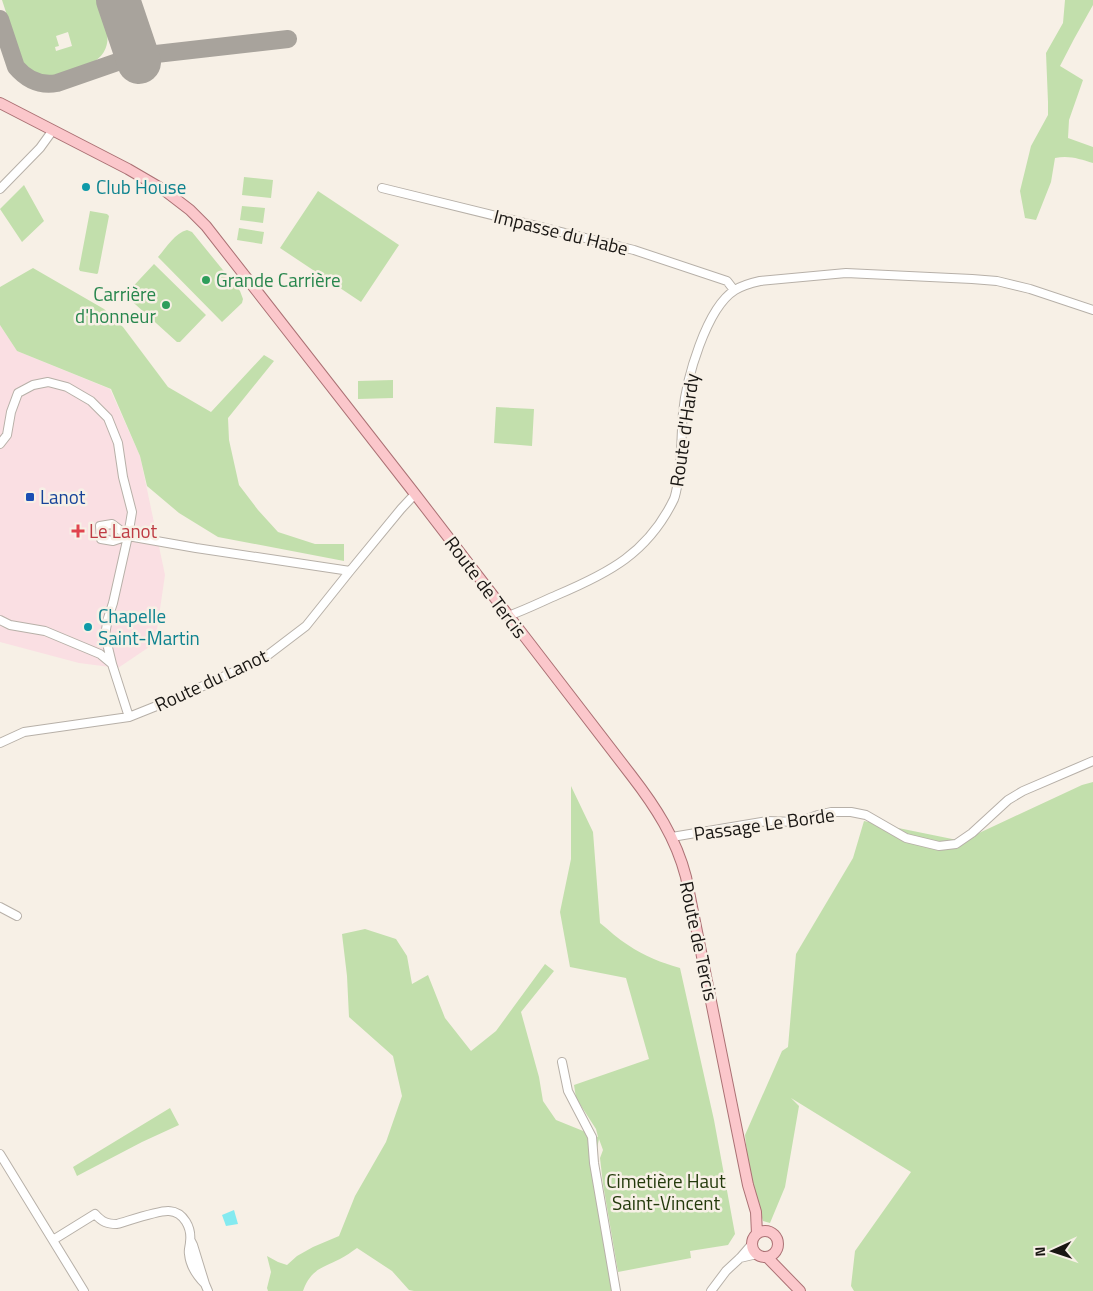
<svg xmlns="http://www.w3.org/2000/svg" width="1093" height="1291" font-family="'Titillium Web',sans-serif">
<rect width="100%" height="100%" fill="#f7f0e6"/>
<!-- medical -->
<path fill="#fadfe3" d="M0,325L17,351L110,389L140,456L165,575L155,643L118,668L79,663L0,642Z"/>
<!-- green -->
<path fill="#c2dfac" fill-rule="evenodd" d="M2,0H97C105,23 119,49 90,64L46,78L32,73L23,64ZM68,32L72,46L56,51L55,47L59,46L56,36Z
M1065,0H1093V5L1074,39L1060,66L1083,80L1069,120L1068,138L1093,147V163C1080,159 1069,155 1055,158L1051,182L1036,220L1025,218L1020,191L1031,146L1048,115V102L1046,53L1063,23Z
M244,177L273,180L271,198L242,195Z
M24,185L44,221L22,242L0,209Z
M318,191L399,245L361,302L280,248Z
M242,206L265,208L263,223L240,220Z
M90,211L107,214L109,216L98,273L97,274L80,271L79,269Z
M239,228L264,232L262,244L237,240Z
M187,230L192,232L240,291L243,299L242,303L222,322L158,257C166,248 175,233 187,230Z
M154,264L206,315L180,342H177L125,295Z
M33,268L104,309L123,327L168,387L211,412L264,355L274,361L228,418L229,440L239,485L258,510L278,532L315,544H344V561L218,537L179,513L147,486L140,456L111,389L17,351L0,325V287Z
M393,380V398L358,399V381Z
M496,407L534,409L532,446L494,443Z
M1093,782V1291H854L851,1286L855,1251L911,1172L791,1098L799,1106L785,1187L770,1223L763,1221L749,1175L745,1135L782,1051L788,1047L796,954L853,858L864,821L962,841L1082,785Z
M571,786L593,832L600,923C609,930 618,939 628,945C644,956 662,963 680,968L714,1120L735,1234L728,1245L690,1251L691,1258L618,1272L603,1184L600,1158L603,1150L599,1139L594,1163L616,1291H414L409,1290L392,1271L357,1248C351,1252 346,1256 340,1259C322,1268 311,1269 303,1291H268L267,1288L271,1272L267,1256L278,1262L287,1265L297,1256L313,1247L339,1236L355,1196L386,1142L402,1096L393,1056L349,1017L347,976L342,934L365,929L396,939L407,956L412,984L428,975L445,1018L471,1051L496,1031L545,964L554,971L521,1012L539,1077L543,1101L556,1120L598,1137L596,1129L576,1098L574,1085L649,1059L626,978L570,967L560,912L571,859Z
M170,1108L179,1125L142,1142L77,1176L73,1167Z"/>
<!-- water -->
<path fill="#84eaf0" d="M234,1210L238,1224L226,1226L222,1215Z"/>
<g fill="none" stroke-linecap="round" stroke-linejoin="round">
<!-- taxiway -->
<path stroke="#a8a39c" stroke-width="18" d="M0,19L16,67C27,80 40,86 57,83L129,58C135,48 130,39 126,30
M156,54L288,39"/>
<!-- runway -->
<path stroke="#a8a39c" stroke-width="44" d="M118,0L139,62"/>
<!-- minor casing -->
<g stroke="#b7b0a8" stroke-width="10">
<path id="minor" d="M382,188L634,250L727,281L734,290
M0,189L40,148L53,130
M0,444L7,435L11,412L18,393L33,385L48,382L67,387L91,401L108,418L118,443L123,477L132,512L128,536L196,548L350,571
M508,616C525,610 541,602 557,595C609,573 648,553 674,499C676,494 677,487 678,481C682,457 681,436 683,413C686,380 706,308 735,290C743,285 751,283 760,281L846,273L972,279L997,281L1030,289L1093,310
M0,620L10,625L45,631L100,654L112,664L129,717
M112,664L105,635L108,618L113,603L128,536L112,524L100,526L101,539L113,541L128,536
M0,743L24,732L129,717L179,697L264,658L306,626L350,571L401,509L415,494
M672,837L767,821L798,822L818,815L831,812H851L866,815L906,838L939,846L956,844L972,833L1008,800L1023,791L1093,761
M0,907L17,916
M562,1062L568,1091L592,1137L594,1163L616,1291
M0,1154L84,1291
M53,1240L95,1214C102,1222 107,1224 117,1224C128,1221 159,1210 169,1211C184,1212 192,1228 190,1242C190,1246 188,1250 189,1254C190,1265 197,1276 205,1284
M191,1241L193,1245L205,1284L208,1291
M740,1258L757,1254
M711,1291L726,1271L740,1258L752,1244"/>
</g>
<!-- major casing -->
<g stroke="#ab7174" stroke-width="12">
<path id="major" d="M0,103L128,169L164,190L190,210L206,226L415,494L631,775C655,806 676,838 686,877L748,1185L756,1212L757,1234
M752 1244a13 13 0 1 1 26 0a13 13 0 1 1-26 0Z
M767,1257L800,1291"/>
</g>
<!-- minor -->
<use href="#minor" stroke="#fff" stroke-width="8"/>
<!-- major -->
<use href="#major" stroke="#fbc7cb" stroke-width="10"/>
</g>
<!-- markers -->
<g fill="#0f9aa8" stroke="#f7f0e6" stroke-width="2">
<circle cx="86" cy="187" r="5"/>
<circle cx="88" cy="627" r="5"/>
</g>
<g fill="#2e9e5b" stroke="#f7f0e6" stroke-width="2">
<circle cx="206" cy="280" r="5"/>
<circle cx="166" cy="305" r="5"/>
</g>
<rect fill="#1a4fb4" stroke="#f7f0e6" stroke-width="2" x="25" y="492" width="10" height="10" rx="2.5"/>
<path fill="#e0444e" stroke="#f7f0e6" stroke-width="2" d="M75.5 523.5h5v5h5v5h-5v5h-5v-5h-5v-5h5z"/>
<g text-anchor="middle" stroke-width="5" stroke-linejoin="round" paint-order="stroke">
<!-- culture labels -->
<g font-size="19" fill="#0d838f" stroke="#f7f0e6" text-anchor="start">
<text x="96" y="194">Club House</text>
<text x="98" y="623">Chapelle<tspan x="98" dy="22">Saint-Martin</tspan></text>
</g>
<!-- street labels -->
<g font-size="19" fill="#191613" stroke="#f7f0e6">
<text transform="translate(561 232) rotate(14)" y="7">Impasse du Habe</text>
<text transform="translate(684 430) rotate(-82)" y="7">Route d'Hardy</text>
<text transform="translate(486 587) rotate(53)" y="7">Route de Tercis</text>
<text transform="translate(211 680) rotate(-25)" y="7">Route du Lanot</text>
<text transform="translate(764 824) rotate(-8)" y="7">Passage Le Borde</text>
<text transform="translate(699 941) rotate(78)" y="7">Route de Tercis</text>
</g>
<!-- leisure labels -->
<g font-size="19" fill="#27864d" stroke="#f7f0e6" text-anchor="start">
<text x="216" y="287">Grande Carrière</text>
<text x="156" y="301" text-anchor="end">Carrière<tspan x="156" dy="22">d'honneur</tspan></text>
</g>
<!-- transit labels -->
<g font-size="19" fill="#164399" stroke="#f7f0e6" text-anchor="start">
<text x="40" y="504">Lanot</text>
</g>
<!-- health labels -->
<g font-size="19" fill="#be3a42" stroke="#f7f0e6" text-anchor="start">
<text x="89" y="538">Le Lanot</text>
</g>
<!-- park labels -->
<g font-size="19" fill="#243a0c" stroke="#f7f0e6">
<text x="666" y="1188">Cimetière Haut<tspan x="666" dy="22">Saint-Vincent</tspan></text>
</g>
</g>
<!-- north arrow -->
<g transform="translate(1053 1251) rotate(267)" stroke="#f7f0e6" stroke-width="4" paint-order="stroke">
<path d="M0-4L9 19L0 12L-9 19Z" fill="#191613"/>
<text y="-8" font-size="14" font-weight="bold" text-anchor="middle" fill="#191613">N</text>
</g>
</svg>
